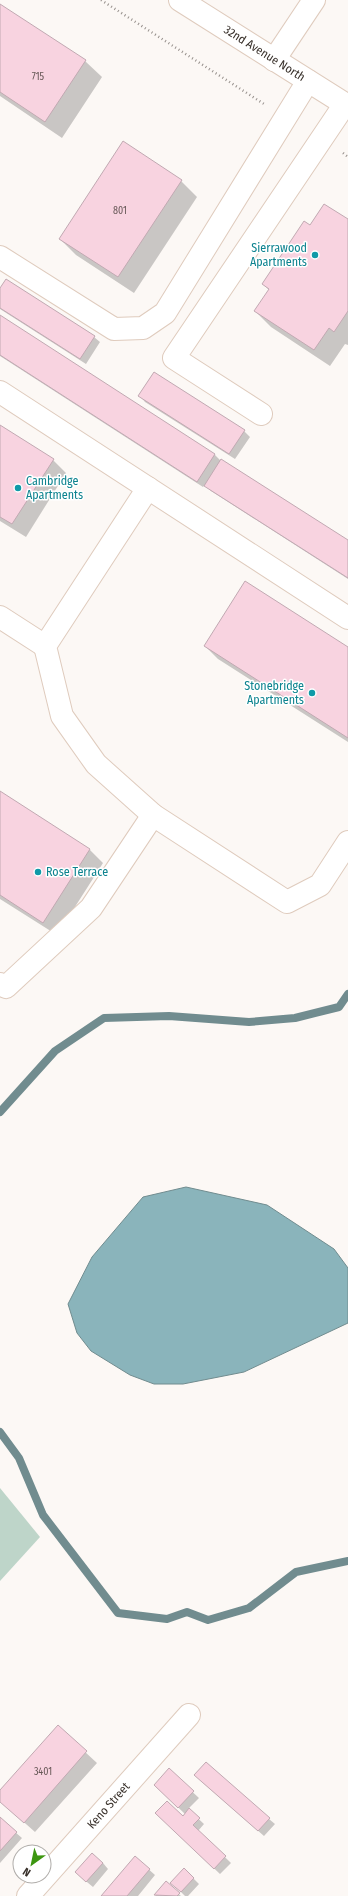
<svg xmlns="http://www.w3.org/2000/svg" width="348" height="1896" font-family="'Fira Sans Condensed',sans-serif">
<rect width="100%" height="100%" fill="#fcf8f5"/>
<!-- green -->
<path fill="#bed5c9" d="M0,1488L40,1537L0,1581Z"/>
<!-- water -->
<path fill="#8ab4bb" stroke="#718c8f" d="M186,1187L267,1205L334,1249L348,1268V1323L244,1372L183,1384H154L130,1375L91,1351L77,1333L68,1304L92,1257L143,1197Z"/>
<!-- shadow -->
<path fill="#0003" d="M0,5L85,61L102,77L62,138L0,96Z
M181,181L197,197L134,293L76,255L60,239Z
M348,220V345L345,344L330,366L271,327L255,311L269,290L263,284L311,227Z
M0,290L94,337L100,342L86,364L0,309Z
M0,317L215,455L221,461L348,541V579L211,491L205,485L203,487L0,356Z
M140,396L244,431L250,437L235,459L145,402Z
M0,426L53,460L66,473L26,537L0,521Z
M205,646L348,649V742L218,659Z
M0,792L90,850L103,863L57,935L0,899Z
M58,1727L97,1763L35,1832L0,1801V1792Z
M169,1770L199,1798L188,1809L204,1824L198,1831L231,1863L220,1874L162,1819L183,1817L185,1814L155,1785Z
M201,1781L269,1819L275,1824L264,1836Z
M0,1819L22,1838L0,1863Z
M136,1858L155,1875L138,1896H102Z
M103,1863L108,1869L93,1887L82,1878Z
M184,1869L199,1884L188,1896H185L177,1888Z
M166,1883L181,1896H156L155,1895Z"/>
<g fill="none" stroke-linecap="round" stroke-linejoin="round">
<!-- stream -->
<path stroke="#718c8f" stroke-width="8" d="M0,1112L55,1051L104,1018L169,1016L249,1022L295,1018L339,1007L348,994
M0,1432L19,1458L43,1515L118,1613L167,1619L187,1612L208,1620L249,1608L296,1572L348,1561"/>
</g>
<!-- building -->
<path fill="#f8d3e0" stroke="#c1a9b2" d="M0,4L86,60L45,122L0,92Z
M123,141L182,180L118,277L59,239Z
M324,204L348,219V311L334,332L329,328L314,350L254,311L269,289L262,284L304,221L310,225Z
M6,279L95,336L80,359L0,308V288Z
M0,315L215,454L197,482L0,355Z
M154,372L245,430L229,454L138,396Z
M0,425L54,459L12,524L0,517Z
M221,459L348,540V578L204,486Z
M245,581L348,647V738L204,646Z
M0,791L90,849L43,923L0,895Z
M58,1725L87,1751L24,1823L0,1802V1790Z
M206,1762L270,1818L258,1831L194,1775Z
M169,1768L194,1791L178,1808L154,1785Z
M167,1801L183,1816L189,1808L200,1818L193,1825L226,1856L214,1869L155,1813Z
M0,1817L17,1832L0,1851Z
M92,1853L103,1863L86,1882L75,1872Z
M135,1856L150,1869L127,1896H101Z
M184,1868L194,1878L181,1892L170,1883Z
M166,1881L180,1893L177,1896L154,1895Z"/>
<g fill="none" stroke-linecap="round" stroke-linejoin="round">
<!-- minor casing -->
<g stroke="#dfcbbd" stroke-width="24">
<g id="minor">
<path id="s1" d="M180,0L348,106"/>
<path d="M274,60L314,0"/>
<path d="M0,257L114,329L143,328L165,313L308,81"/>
<path d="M0,392L348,618"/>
<path d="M261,414L174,358L345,104"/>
<path d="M148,488L45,646L62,716L96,764L153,815L287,902L320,885L348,842"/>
<path d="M0,617L45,646"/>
<path d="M0,984L6,987L91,908L153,815"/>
<path id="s2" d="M28,1896L189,1715"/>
</g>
</g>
<!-- path -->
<path stroke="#97918d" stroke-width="2.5" stroke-dasharray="1 3" stroke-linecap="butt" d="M101,0L264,104
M343,153L348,157"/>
<!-- minor -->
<use href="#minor" stroke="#fff" stroke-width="22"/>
</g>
<!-- markers -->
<g fill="#0f9aa8" stroke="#fff" stroke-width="1.5">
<circle cx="315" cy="255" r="4"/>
<circle cx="18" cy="488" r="4"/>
<circle cx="312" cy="693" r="4"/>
<circle cx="38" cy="872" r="4"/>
</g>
<g text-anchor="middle" stroke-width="3" stroke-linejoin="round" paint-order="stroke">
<!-- number labels -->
<g font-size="10" fill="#675857">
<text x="38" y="80">715</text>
<text x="120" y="214">801</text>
<text x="43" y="1775">3401</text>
</g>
<!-- street labels -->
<g font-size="12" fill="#372f29" stroke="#fff">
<text dy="4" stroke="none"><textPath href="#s1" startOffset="100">32nd Avenue North</textPath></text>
<text dy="4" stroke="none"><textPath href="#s2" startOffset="121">Keno Street</textPath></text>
</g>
<!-- culture labels -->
<g font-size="12" fill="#0d838f" stroke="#fff" text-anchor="end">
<text x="307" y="252">Sierrawood<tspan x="307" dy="14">Apartments</tspan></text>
<text x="26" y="485" text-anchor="start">Cambridge<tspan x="26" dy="14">Apartments</tspan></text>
<text x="304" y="690">Stonebridge<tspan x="304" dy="14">Apartments</tspan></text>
<text x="46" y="876" text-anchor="start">Rose Terrace</text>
</g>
</g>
<!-- north arrow -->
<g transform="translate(32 1864) rotate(213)"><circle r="19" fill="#ffffff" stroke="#afaca9"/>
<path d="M0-3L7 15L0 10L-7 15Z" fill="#3c9610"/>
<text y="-6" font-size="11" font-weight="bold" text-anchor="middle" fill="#372f29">N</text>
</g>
</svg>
